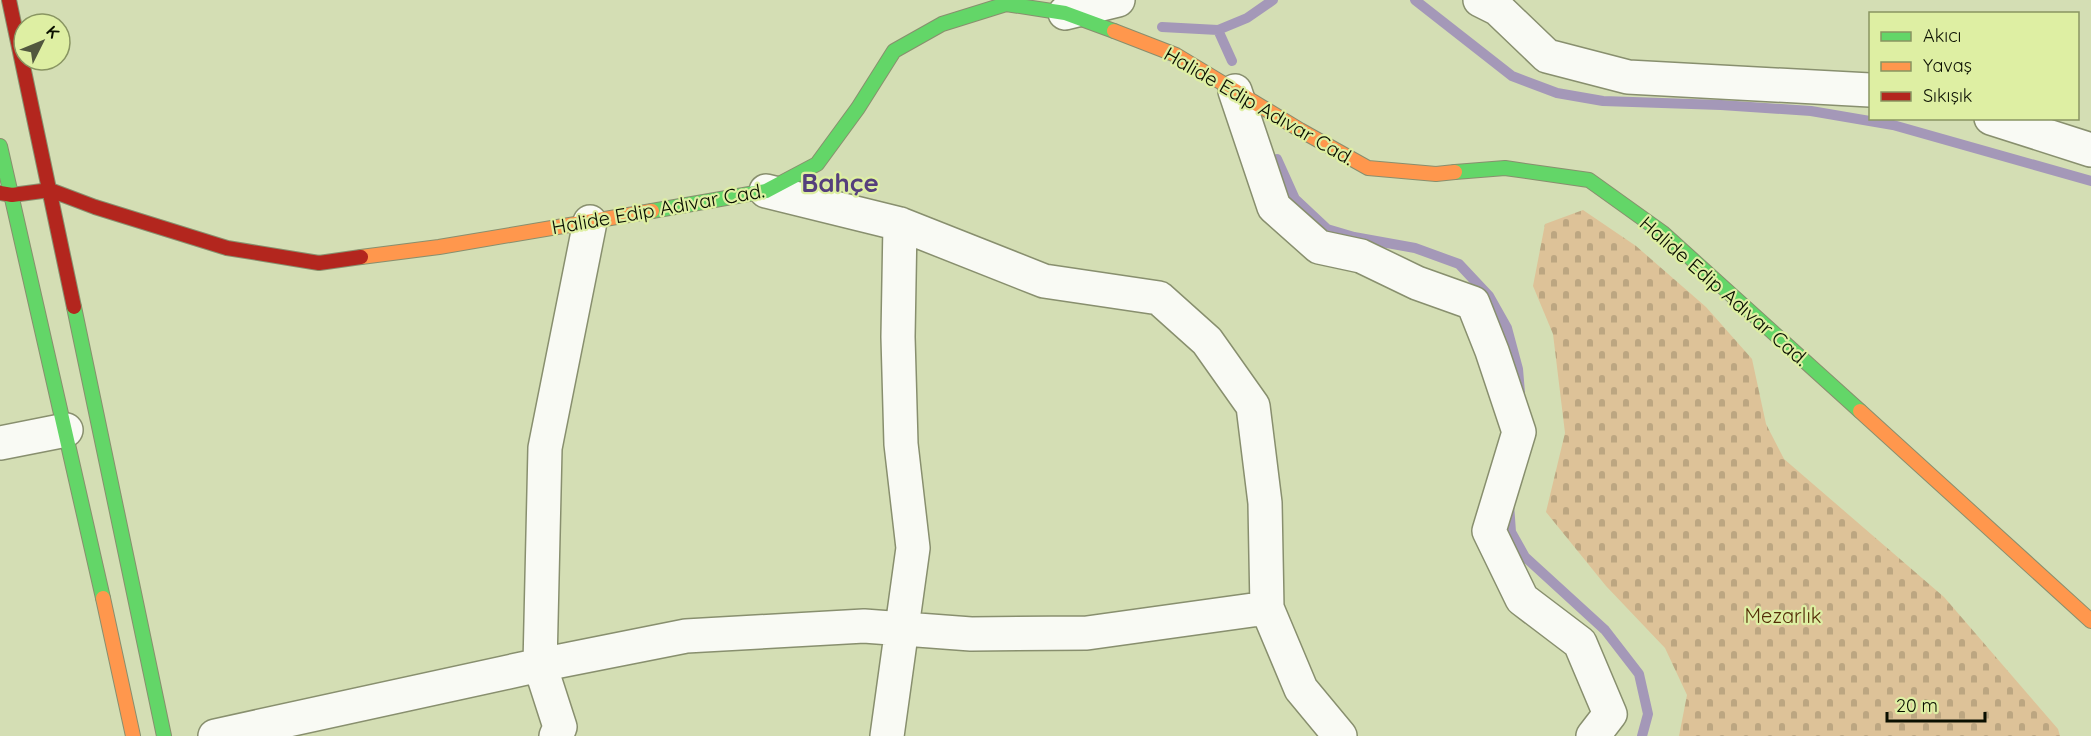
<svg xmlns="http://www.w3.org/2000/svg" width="2091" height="736" font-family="Quicksand,sans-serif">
  <defs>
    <pattern id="cemetery-stones" width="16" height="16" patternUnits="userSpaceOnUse" patternTransform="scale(1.5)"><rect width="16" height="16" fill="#ddc298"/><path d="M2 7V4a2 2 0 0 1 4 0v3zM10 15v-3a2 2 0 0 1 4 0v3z" fill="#bca681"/></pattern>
  </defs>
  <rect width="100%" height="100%" fill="#d4deb4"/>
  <!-- cemetery -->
  <path fill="url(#cemetery-stones)" d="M1583,210L1636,246L1706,307L1752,359L1766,424L1784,459L1944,597L2058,729L2060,736H1679L1687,695L1665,648L1606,586L1546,512L1565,433L1553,334L1533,286L1545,224Z"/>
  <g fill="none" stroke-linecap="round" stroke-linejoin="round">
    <!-- stream -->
    <path stroke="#a498b8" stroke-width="10" d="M1415,0L1512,76L1557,93L1603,101L1721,105L1811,111L1893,125L2091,181
      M1162,27L1218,30L1247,18L1273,0
      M1218,30L1232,61
      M1277,159L1295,199L1327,229L1354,237L1415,248L1459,264L1489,296L1507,328L1518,369L1520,393
      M1509,504L1511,532L1525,557L1605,630L1639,674L1648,714L1642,736"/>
    <!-- street casing -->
    <g stroke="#888f6e" stroke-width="36">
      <path id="street" d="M1480,0L1498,9L1547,56L1628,77L1870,90
        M1065,13L1118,0
        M1235,91L1274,207L1319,247L1361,256L1417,283L1473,303L1492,351L1519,432L1489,531L1522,599L1580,643L1610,714L1593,736
        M1991,118L2091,150
        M766,191L900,224L1044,281L1159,298L1207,341L1253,406L1265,503L1267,608L1301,689L1340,736
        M0,443L66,430
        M215,736L540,665L686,636L864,626L971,634L1087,633L1267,608
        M556,736L560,727L540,665L545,448L590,222
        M887,736L913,548L901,444L898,337L900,224"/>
    </g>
    <!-- fast casing -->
    <g stroke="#888f6e" stroke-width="16">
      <path id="fast" d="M0,146L103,598
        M1455,172L1505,168L1589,180L1663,233L1860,411
        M652,211L766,191L817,164L858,108L894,51L942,24L1006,4L1065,13L1114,31
        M74,307L164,736"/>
    </g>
    <!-- slow casing -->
    <g stroke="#888f6e" stroke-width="16">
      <path id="slow" d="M1114,31L1176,55L1300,130L1368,168L1436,174L1455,172
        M361,257L439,247L652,211
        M1860,411L2091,621
        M103,598L133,736"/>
    </g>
    <!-- jam casing -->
    <g stroke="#888f6e" stroke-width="16">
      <path id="jam" d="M9,0L74,307
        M0,193L12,195L50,190L95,207L227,248L319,263L361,257"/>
    </g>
    <!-- street -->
    <use href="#street" stroke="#f9faf4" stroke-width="33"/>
    <!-- fast -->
    <use href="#fast" stroke="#63d668" stroke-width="14"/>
    <!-- slow -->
    <use href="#slow" stroke="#ff974d" stroke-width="14"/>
    <!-- jam -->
    <use href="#jam" stroke="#b3261e" stroke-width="14"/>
  </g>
  <g text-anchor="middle" stroke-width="4.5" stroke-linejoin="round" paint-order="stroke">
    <!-- street labels -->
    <g font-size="20" fill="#0a0f00" stroke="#deefa3">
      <text transform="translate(1259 106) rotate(30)" y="7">Halide Edip Adıvar Cad.</text>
      <text transform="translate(658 209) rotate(-10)" y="7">Halide Edip Adıvar Cad.</text>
      <text transform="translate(1724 291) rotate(41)" y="7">Halide Edip Adıvar Cad.</text>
    </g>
    <!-- park labels -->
    <g font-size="20" fill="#542d07" stroke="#deefa3">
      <text x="1783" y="623">Mezarlık</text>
    </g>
    <!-- district labels -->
    <g font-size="26" font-weight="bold" fill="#553f7c" stroke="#deefa3">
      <text x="840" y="192">Bahçe</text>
    </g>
  </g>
  <!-- legend -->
  <rect x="1869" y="12" width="210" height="108" fill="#deefa3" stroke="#899562" stroke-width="1.5"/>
  <rect x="1881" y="32" width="30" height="9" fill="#63d668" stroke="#899562" stroke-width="1.5"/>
  <text x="1923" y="42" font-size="18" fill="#0a0f00">Akıcı</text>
  <rect x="1881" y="62" width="30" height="9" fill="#ff974d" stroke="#899562" stroke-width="1.5"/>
  <text x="1923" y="72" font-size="18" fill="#0a0f00">Yavaş</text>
  <rect x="1881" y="92" width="30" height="9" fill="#b3261e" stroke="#899562" stroke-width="1.5"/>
  <text x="1923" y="102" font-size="18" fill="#0a0f00">Sıkışık</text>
  <!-- north arrow -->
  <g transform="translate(42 42) rotate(47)"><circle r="28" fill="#deefa3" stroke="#899562" stroke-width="1.5"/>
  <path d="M0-4.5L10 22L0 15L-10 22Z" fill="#51573f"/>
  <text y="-9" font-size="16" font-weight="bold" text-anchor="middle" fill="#0a0f00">K</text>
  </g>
  <!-- scale -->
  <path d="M1887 712v9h98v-9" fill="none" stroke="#0a0f00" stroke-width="3"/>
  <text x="1896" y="712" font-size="18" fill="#0a0f00" stroke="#deefa3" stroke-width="4.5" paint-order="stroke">20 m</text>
</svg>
